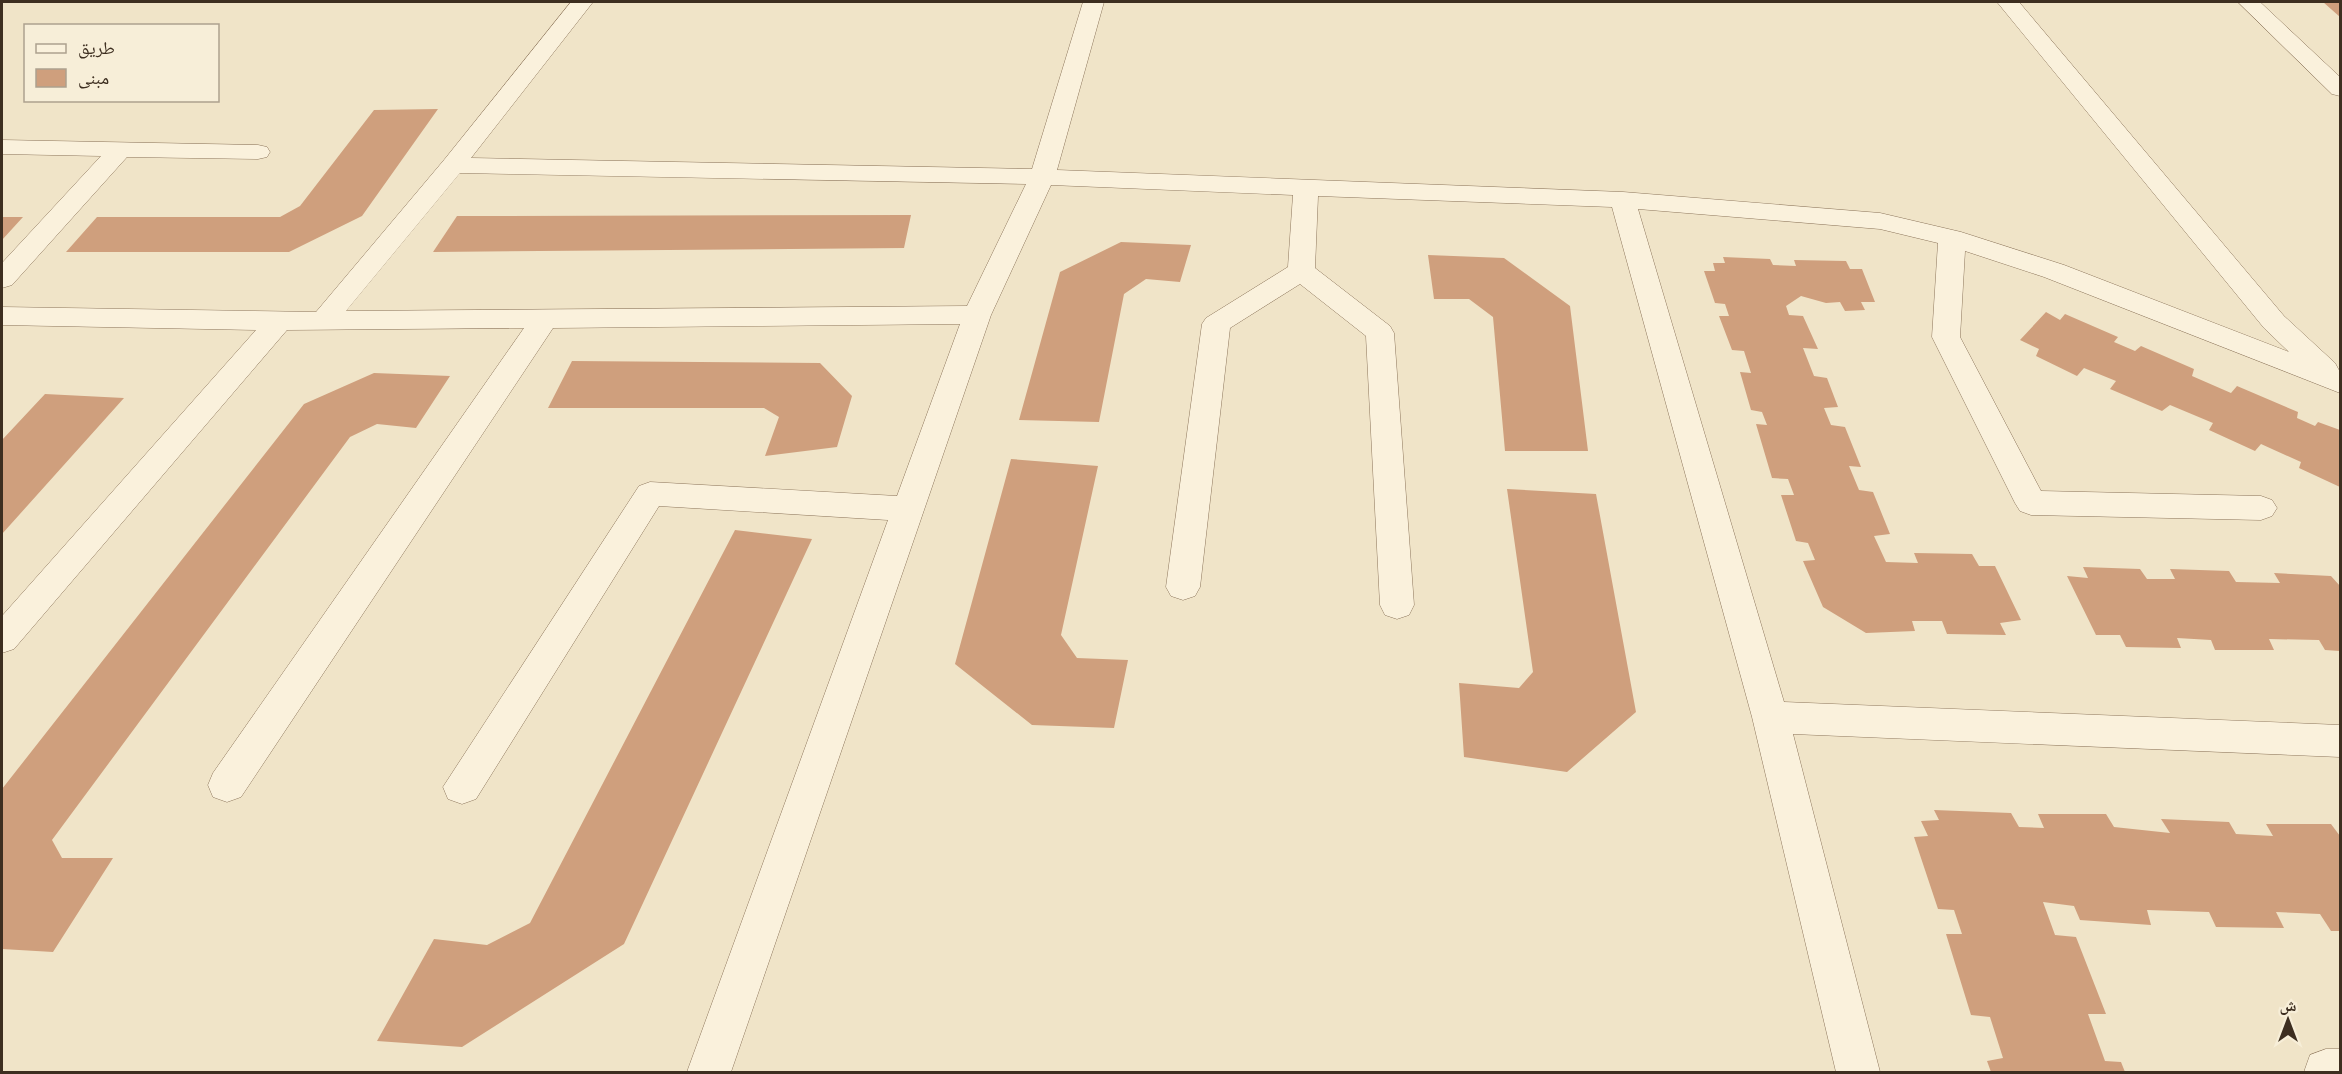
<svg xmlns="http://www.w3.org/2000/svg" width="2342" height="1074" font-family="'IBM Plex Serif','Noto Naskh Arabic',serif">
  <rect width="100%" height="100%" fill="#f0e4c8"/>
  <!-- building -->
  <path fill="#cf9f7d" d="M2323,2H2340V17Z
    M438,109L362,216L289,252H66L97,217H280L300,206L374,110Z
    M911,215L904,248L433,252L457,216Z
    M2,217H23L2,240Z
    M1121,242L1191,245L1180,282L1146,279L1124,294L1099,422L1019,420L1060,272Z
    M1428,255L1504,258L1570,306L1588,451H1505L1493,317L1469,299H1434Z
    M1723,257L1770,259L1773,265L1796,266L1794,260L1846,261L1850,269H1862L1875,302H1861L1865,310L1845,311L1840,302L1826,303L1801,296L1786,306L1789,315L1803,316L1818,349L1803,348L1814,376L1827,378L1838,407L1824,408L1831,425L1845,427L1861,467L1849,466L1859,490L1873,492L1890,534L1874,536L1886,562L1918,563L1914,553L1972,554L1979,566H1995L2021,620L2000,623L2006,635L1947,634L1942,621H1912L1915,631L1866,633L1823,607L1803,561L1815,560L1808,543L1796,541L1781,495H1794L1788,479L1772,478L1756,424L1767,425L1762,412L1751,410L1740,372L1751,373L1744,351L1732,350L1719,316H1729L1725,304L1715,303L1704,271H1715L1713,263H1725Z
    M2046,312L2060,320L2065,314L2118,337L2114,342L2135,351L2141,346L2194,369L2192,376L2231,393L2237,386L2298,412L2297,418L2315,426L2318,422L2340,430V487L2299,468L2301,462L2261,444L2255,451L2209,430L2213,423L2170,405L2162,411L2110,389L2116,381L2084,368L2077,376L2036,356L2039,349L2020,340Z
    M572,361L820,363L852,396L837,447L765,456L779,417L764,408H548Z
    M374,373L450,376L416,428L377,424L350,437L52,840L62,858H113L53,952L2,949V789L304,404Z
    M45,394L124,398L2,534V440Z
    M1011,459L1098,466L1061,635L1077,658L1128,660L1114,728L1032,725L955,664Z
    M1507,489L1596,494L1636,712L1567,772L1464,757L1459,683L1519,688L1533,672Z
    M735,530L812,539L624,944L462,1047L377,1041L434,939L487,945L530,923Z
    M2083,567L2140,569L2147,579H2175L2170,569L2229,571L2236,582L2280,583L2274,573L2331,576L2340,586V651L2325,650L2319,640L2269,639L2274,650H2215L2211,640L2177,638L2181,648L2126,647L2120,635H2096L2067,576L2088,578Z
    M1934,810L2011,813L2019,827L2044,828L2038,814H2106L2114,827L2170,833L2161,819L2229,822L2236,834L2273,836L2266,824H2331L2340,836V931H2331L2320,914L2276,912L2284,928L2216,927L2209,912L2147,910L2151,925L2080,920L2074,906L2043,902L2055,935L2076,937L2106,1014H2088L2105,1061L2121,1062L2125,1072H1991L1987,1061L2003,1058L1990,1017L1971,1015L1946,934H1962L1954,910L1938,909L1914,837L1928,836L1921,821L1939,820Z"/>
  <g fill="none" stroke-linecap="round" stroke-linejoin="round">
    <!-- street casing -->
    <g stroke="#8d765c" stroke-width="1">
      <path id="street" d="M571,2H593L471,158L1032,169L1083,2H1104L1057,170L1623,192L1880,213L1961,232L2064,265L2289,352L2264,328L1997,2H2019L2284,316L2335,363L2340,372V393L2044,277L1965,251L1960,337L2041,491L2261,496L2272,500L2277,508L2272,516L2261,520L2031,515L2020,511L2015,503L1932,337L1938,243L1880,229L1638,209L1784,702L2340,725V757L1793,734L1880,1072H1836L1752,717L1612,207L1318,196L1315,268L1390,326L1394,333L1414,605L1409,615L1397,619L1385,615L1380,605L1366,336L1300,284L1230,328L1200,587L1195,596L1183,600L1171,596L1166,587L1202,324L1206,318L1288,267L1293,195L1051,185L991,315L731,1072H687L888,520L659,506L476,799L462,804L448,799L443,787L639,486L650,482L897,496L960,324L553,328L241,797L227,802L213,797L208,785L213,773L524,328L287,330L14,649L2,653V616L256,330L2,325V307L316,312L444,160ZM460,173L1026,184L967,306L346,311Z
        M2238,2H2260L2340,77V96L2332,94Z
        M2,140L258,145L267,147L270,152L267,157L258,159L127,157L12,285L2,288V263L101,156L2,154Z
        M2326,1049H2340V1072H2304L2310,1055Z"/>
    </g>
    <!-- street -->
    <use href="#street" fill="#faf1dc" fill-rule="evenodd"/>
  </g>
  <!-- border -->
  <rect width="2342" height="1074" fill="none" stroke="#3d2e20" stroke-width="6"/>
  <!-- legend -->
  <rect x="24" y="24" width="195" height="78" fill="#f7eed8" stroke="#ada18e" stroke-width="1.5"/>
  <rect x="36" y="44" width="30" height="9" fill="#faf1dc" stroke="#ada18e" stroke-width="1.5"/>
  <text x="78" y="54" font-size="18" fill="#3d2e20">طريق</text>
  <rect x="36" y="69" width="30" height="18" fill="#cf9f7d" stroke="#ada18e" stroke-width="1.5"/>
  <text x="78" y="84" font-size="18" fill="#3d2e20">مبنى</text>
  <!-- north arrow -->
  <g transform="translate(2288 1020)" stroke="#f7eed8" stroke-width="4.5" paint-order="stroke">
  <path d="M0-4.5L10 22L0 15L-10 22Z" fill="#3d2e20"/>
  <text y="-9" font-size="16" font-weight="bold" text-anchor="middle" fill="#3d2e20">ش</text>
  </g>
</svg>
